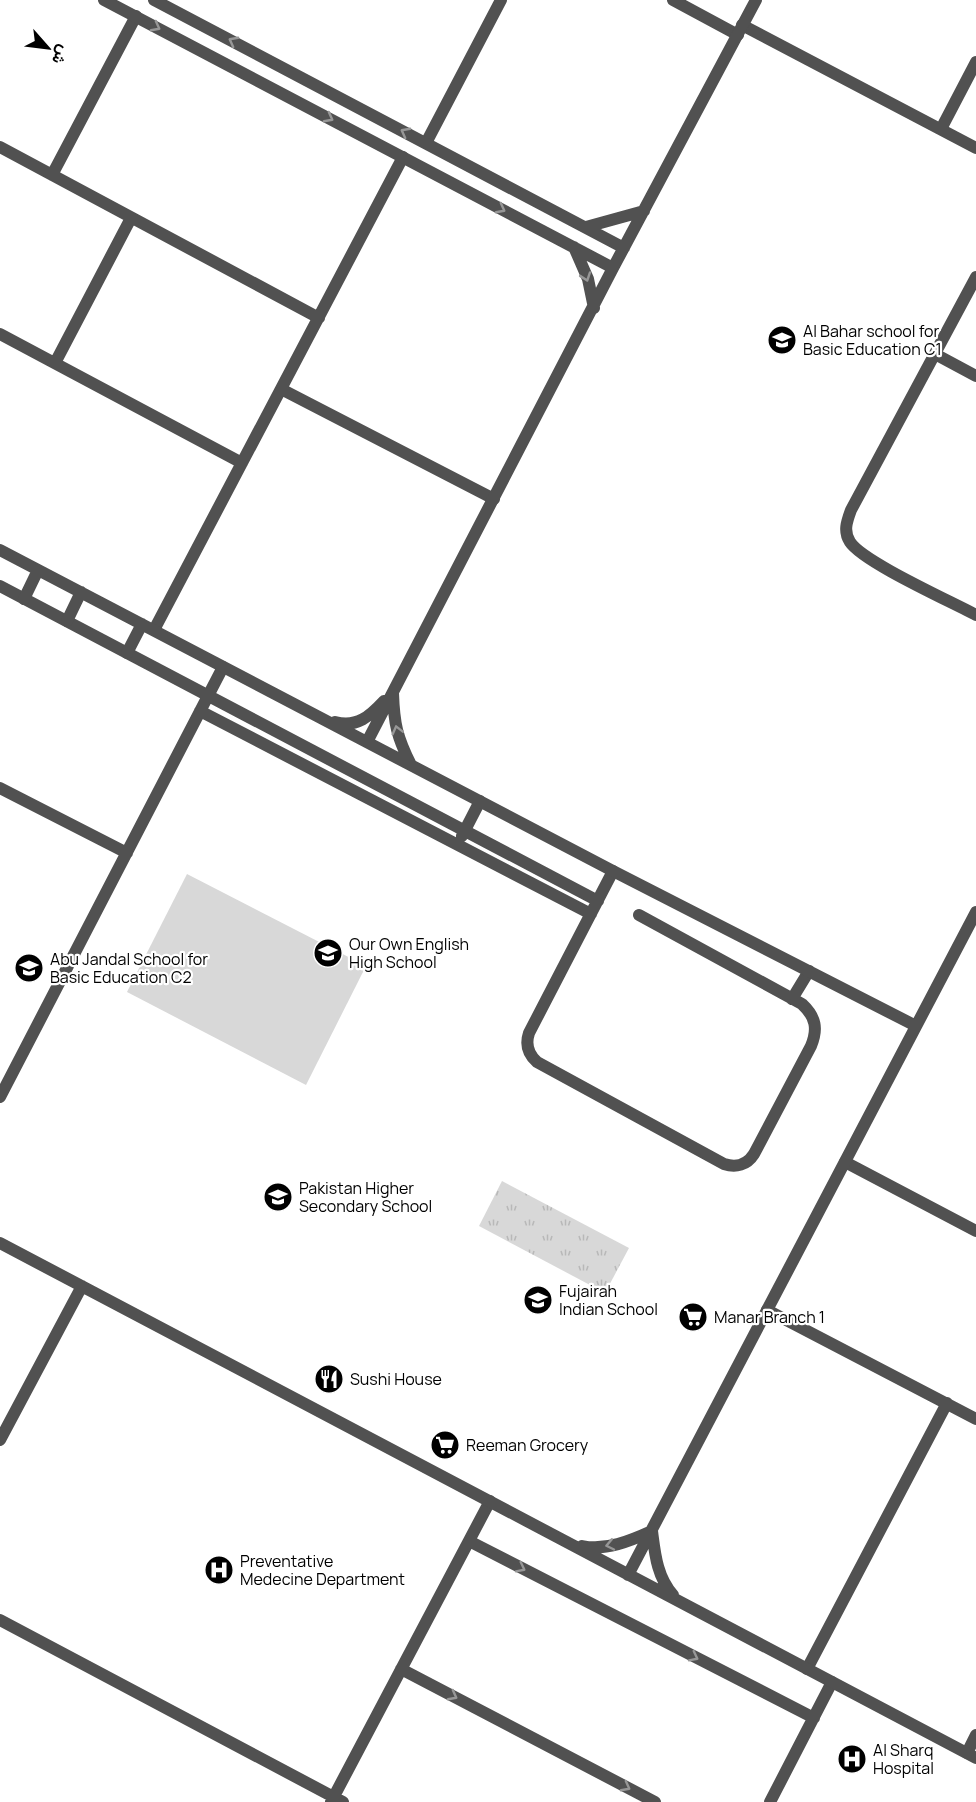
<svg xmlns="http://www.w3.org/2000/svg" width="976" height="1802" font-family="Manrope,Vazirmatn,sans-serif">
  <defs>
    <pattern id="grass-tufts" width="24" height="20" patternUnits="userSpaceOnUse" patternTransform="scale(1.5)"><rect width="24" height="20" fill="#d8d8d8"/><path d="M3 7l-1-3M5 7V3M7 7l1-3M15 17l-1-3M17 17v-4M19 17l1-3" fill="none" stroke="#b8b8b8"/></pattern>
  </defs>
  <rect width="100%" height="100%" fill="#fff"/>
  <!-- grass -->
  <path fill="url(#grass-tufts)" d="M502,1181L629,1248L605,1293L479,1226Z"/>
  <!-- pitch -->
  <path fill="#d8d8d8" d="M187,874L366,966L306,1085L127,992Z"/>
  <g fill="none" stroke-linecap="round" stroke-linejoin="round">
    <!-- minor -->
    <path stroke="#515151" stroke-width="12" d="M673,0L738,35
      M742,25L976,148
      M941,129L976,62
      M426,143L501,0
      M0,147L319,318
      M52,175L136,16
      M976,277L851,510C847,521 843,531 850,542C863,562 950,601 976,615
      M0,334L242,463
      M935,354L976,376
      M55,363L131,218
      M281,389L494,499
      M0,586L598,901
      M154,630L403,157
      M200,711L591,914
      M0,788L127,853
      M462,836L480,801
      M613,871L529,1033C525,1045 528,1054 537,1062L724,1164C736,1168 747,1165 754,1154L811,1046C818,1029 816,1017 802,1004L639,915
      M792,999L809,971
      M0,1097L223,667
      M845,1162L976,1231
      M767,1310L976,1419
      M469,1541L814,1718
      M0,1620L343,1802
      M401,1669L655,1802
      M807,1669L947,1403
      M967,1753L976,1735
      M331,1802L490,1501
      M770,1802L832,1682"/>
    <!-- tertiary -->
    <path stroke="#515151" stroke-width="12" d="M104,0L613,268
      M154,0L624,248
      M586,227L644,211
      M574,247L588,279L594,308
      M0,550L613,871L916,1026
      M24,599L38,570
      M67,621L81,592
      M127,653L142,624
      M393,693C394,724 397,737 411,765
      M335,722C357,728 370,716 384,701
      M367,742L613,268L756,0
      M0,1243L976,1758
      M0,1440L82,1286
      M582,1546C606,1551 630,1541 652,1531C655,1554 657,1577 673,1595
      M628,1575L976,912"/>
  </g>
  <!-- one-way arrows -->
  <defs><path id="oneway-chevron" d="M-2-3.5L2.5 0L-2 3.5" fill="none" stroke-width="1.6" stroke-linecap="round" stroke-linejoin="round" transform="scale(1.5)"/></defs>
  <g stroke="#979797">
    <use href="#oneway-chevron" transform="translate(156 27) rotate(28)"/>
    <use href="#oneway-chevron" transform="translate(233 41) rotate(-152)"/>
    <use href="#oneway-chevron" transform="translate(329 118) rotate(28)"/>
    <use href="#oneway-chevron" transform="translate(405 132) rotate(-152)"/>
    <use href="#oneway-chevron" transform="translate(501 209) rotate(28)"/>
    <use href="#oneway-chevron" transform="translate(586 277) rotate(71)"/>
    <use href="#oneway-chevron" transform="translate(397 730) rotate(-104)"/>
    <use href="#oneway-chevron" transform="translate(610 1545) rotate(168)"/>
    <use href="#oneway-chevron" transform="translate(521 1568) rotate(27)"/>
    <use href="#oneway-chevron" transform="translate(694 1657) rotate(27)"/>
    <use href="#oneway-chevron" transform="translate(453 1696) rotate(28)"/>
    <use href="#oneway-chevron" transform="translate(626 1787) rotate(28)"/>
  </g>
  <!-- icons -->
  <defs>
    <g id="school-disc" transform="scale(1.5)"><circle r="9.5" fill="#000" stroke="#fff"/><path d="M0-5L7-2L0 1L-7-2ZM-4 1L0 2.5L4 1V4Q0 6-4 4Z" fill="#fff"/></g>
    <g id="supermarket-disc" transform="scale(1.5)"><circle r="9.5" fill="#000" stroke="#fff"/><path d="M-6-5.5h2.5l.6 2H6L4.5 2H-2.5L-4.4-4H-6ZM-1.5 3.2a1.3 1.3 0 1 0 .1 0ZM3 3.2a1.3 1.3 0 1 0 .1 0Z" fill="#fff"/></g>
    <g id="restaurant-disc" transform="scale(1.5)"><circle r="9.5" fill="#000" stroke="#fff"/><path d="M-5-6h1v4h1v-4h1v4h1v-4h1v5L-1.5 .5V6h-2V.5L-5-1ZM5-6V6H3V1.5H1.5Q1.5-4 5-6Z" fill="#fff"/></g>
    <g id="hospital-disc" transform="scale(1.5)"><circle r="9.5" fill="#000" stroke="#fff"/><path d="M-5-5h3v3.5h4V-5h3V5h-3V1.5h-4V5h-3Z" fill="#fff"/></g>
  </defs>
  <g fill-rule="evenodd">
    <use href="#school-disc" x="782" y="340"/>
    <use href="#school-disc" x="328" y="953"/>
    <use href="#school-disc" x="29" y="968"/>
    <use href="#school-disc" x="278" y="1197"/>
    <use href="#school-disc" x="538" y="1300"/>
    <use href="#supermarket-disc" x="693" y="1317"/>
    <use href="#restaurant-disc" x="329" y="1379"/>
    <use href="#supermarket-disc" x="445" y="1445"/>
    <use href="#hospital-disc" x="219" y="1570"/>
    <use href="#hospital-disc" x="852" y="1759"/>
  </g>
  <g text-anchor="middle" stroke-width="4.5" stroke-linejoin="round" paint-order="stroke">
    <!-- poi labels -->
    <g font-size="16" fill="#000" stroke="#fff" text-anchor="start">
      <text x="803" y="337">Al Bahar school for<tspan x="803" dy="18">Basic Education C1</tspan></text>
      <text x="349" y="950">Our Own English<tspan x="349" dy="18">High School</tspan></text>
      <text x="50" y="965">Abu Jandal School for<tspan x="50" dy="18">Basic Education C2</tspan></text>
      <text x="299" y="1194">Pakistan Higher<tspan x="299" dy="18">Secondary School</tspan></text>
      <text x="559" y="1297">Fujairah<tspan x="559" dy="18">Indian School</tspan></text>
      <text x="714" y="1323">Manar Branch 1</text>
      <text x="350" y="1385">Sushi House</text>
      <text x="466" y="1451">Reeman Grocery</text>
      <text x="240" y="1567">Preventative<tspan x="240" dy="18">Medecine Department</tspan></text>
      <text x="873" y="1756">Al Sharq<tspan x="873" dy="18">Hospital</tspan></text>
    </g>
  </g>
  <!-- north arrow -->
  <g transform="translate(48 48) rotate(118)" stroke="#ffffff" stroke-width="4.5" paint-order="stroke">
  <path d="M0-4.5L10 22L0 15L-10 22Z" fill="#000000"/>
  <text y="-9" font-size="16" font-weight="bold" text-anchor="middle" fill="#000000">ش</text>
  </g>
</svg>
